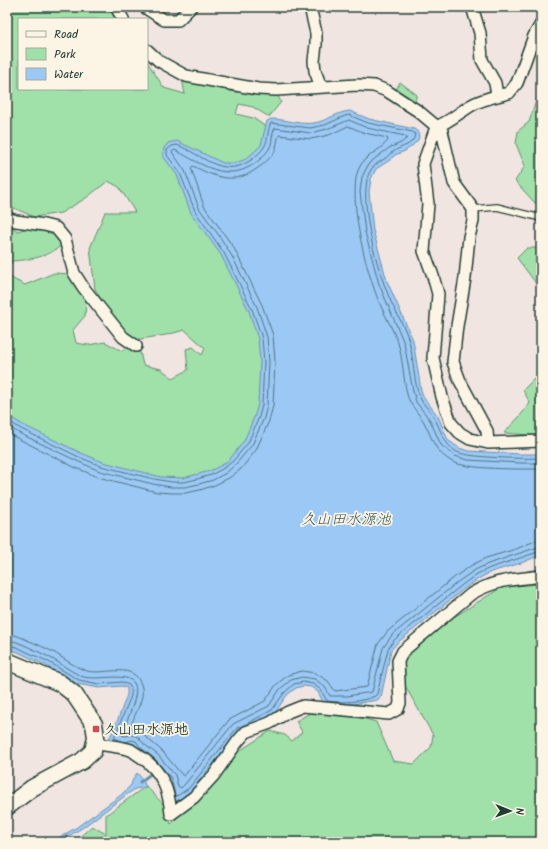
<svg xmlns="http://www.w3.org/2000/svg" width="548" height="849" font-family="Kalam,'Klee One',sans-serif">
  <rect width="100%" height="100%" fill="#f1e5e1"/>
  <filter id="ink" filterUnits="userSpaceOnUse"><feTurbulence type="fractalNoise" baseFrequency=".025" numOctaves="2"/><feDisplacementMap in="SourceGraphic" scale="8" xChannelSelector="R" yChannelSelector="G"/><feConvolveMatrix kernelMatrix="1 2 1 2 8 2 1 2 1" color-interpolation-filters="sRGB"/></filter>
  <g filter="url(#ink)">
    <!-- green -->
    <path fill="#a0e0a9" stroke="#608e6e" d="M12,7H109L115,19H19V89H147V59L148,63L164,88L185,94L182,79L233,91L277,94L281,102L269,117L253,107L239,104L236,114L253,118L266,127L272,123L220,230L272,366L256,424L232,473L148,486L7,424V274L13,279L25,285L54,273L72,274L86,302L85,316L73,330L76,343L88,345L105,342L122,351L128,347L140,352L143,365L161,369L173,378L188,370L186,349L193,347L202,355L205,348L185,330L166,335L134,340L109,313L95,289L90,248L105,212H135L119,187L108,181L86,198L61,213L34,217L14,208H7V30L10,25Z
      M400,82L417,95L413,106L395,92Z
      M541,94V205L535,203L515,181L525,166L516,144L518,131L529,122L538,95Z
      M43,223L60,233L62,245C48,257 30,260 12,261L7,271V225L18,231Z
      M527,248H541V287L538,286L517,258Z
      M541,372V436L504,433L520,416L530,403L523,390Z
      M540,584L541,842H74L92,826L106,834V815L146,786L164,805L171,824L213,782L238,752L270,731L285,735L292,741L302,732L296,721L310,713L358,717L376,722L393,761L414,764L431,747L433,735L405,686L400,662L454,617L502,587Z"/>
    <!-- water -->
    <path fill="#9bc8f5" stroke="#6990a8" d="M350,111L369,119L414,129L418,132L419,136L418,140L412,146L405,151L395,155L390,160L376,169L371,179L369,192L373,230L387,281L413,340L421,390L424,398L438,416L448,440L459,448L469,451L520,454H541V555L521,563L491,572L480,578L465,588L397,643L391,650L381,697L377,700L348,705L324,704L318,692L311,687L303,686L296,688L287,695L274,714L260,721L239,731L191,791L175,803L134,745L108,741L115,727L127,695V688L122,686L99,688L77,684L45,665L18,652L7,649V415L23,425L81,453L103,462L161,477L183,478L210,471L222,465L230,459L244,441L255,415L258,404L260,362L258,339L249,311L221,255L191,213L177,175L163,156L164,148L168,143L177,141L223,163H236L246,159L255,151L261,145L267,121L271,119C285,119 300,125 314,123C327,121 337,112 350,111Z
      M137,773L143,780L146,787L135,789L129,793L82,828L59,842H52L77,827L121,795L131,785L133,779Z"/>
    <g fill="none" stroke-linecap="round" stroke-linejoin="round">
      <!-- shore -->
      <path stroke="#517581" stroke-width="1" d="M7,420L21,429L79,457L101,466L154,479L172,482H184L197,479L211,475L224,468L233,461L248,443L259,417L262,405L264,362L262,338L252,309L224,253L195,211L180,173L167,155V150L172,146L177,145C202,154 223,180 251,160C256,156 261,152 264,147C269,140 267,130 271,123L310,128L325,125L345,116L349,115L368,123L413,132L415,134C414,146 400,146 393,152C390,153 388,156 386,158C377,163 369,168 367,180C361,211 377,268 389,297C395,312 405,326 409,341C414,360 413,380 420,398C423,405 430,410 434,417C441,430 443,444 457,452C469,458 525,459 541,458
        M7,426L19,433L77,461L100,471L153,484L171,487H185L199,484L213,480L226,473L236,464L252,445L264,418L267,405L269,362L267,337L257,307L233,258L220,237L199,208L185,171L172,152L174,150L177,151C201,164 227,183 254,164C260,160 265,155 269,149C273,143 271,135 275,128L311,133L327,129L349,120L367,128L405,136L407,138L401,143L389,148L369,163L362,177L360,192L365,232L379,284L404,343L413,391L416,402L430,420L441,445L455,456L468,460L520,463H541
        M7,433L74,467L98,477L157,492L172,493H186L200,490L215,485L229,478L241,469L256,450L269,421L273,406L275,362L273,335L262,305L234,248L204,206L191,168L193,166C217,178 235,185 258,168C264,164 269,159 274,153C277,147 277,140 279,135L311,139L329,135L348,126L365,133L387,138L388,140C379,154 360,154 356,178C351,212 366,269 379,302C385,316 393,329 398,343C403,359 403,377 407,394C410,406 418,412 424,422C433,439 433,450 451,461C465,470 523,469 541,469
        M7,634C14,634 21,637 27,640C37,644 46,648 55,653C64,659 74,666 84,670C100,677 131,661 140,682C148,698 133,713 131,728L142,733L148,739L162,751L182,775L184,776L229,720L265,701L276,685L288,675L302,671L315,673L328,681L335,691L367,687L378,644L388,631L456,576L472,565L486,558L516,549L535,541L541,540
        M7,640C13,640 19,643 24,645C33,649 41,653 49,657C60,663 70,671 81,676C95,682 126,671 134,683C141,693 125,723 122,735L125,736L132,735L138,737L144,744L158,755L175,775L178,786L181,788L185,784L233,724L269,706L280,689L291,680L302,677L315,679L325,687L330,696H347L372,692L383,648L392,635L459,581L475,570L488,564L541,546
        M7,645L17,647L27,652L47,661L79,680L99,684L122,682L129,685L131,689V696L114,738L125,742L132,740L136,741L140,747L155,759L171,778L175,795L177,796L189,788L237,728L250,722L272,710L284,693L294,684L303,682L313,684L321,690L327,701C341,703 362,702 375,696L377,694L388,649L394,640L462,585L477,574L490,568L541,551"/>
      <!-- stream -->
      <path stroke="#6990a8" stroke-width="3" d="M140,782L153,772"/>
      <!-- lane casing -->
      <g stroke="#1f3d34" stroke-width="8">
        <path id="lane" d="M473,209L497,207L541,218"/>
      </g>
      <!-- street casing -->
      <g stroke="#1f3d34" stroke-width="14">
        <path id="street" d="M116,7L123,19
          M144,7L164,20H178L191,7
          M310,7L316,33V44L314,61L315,71L320,84L326,87
          M472,7L480,33L482,60L495,83L497,96
          M541,24L534,36L517,83L509,93C497,96 481,99 470,106C459,113 449,122 436,127L423,164L428,204L424,251L433,276L438,294L433,358L442,397L451,423L460,433L470,439L488,443L541,441
          M147,50L159,61L186,76L258,89L276,90L357,85L374,86L387,91L418,111L442,131L454,183L473,209V221L469,237L465,278L457,326L453,362L460,381L487,431L488,443
          M7,218L16,221L44,225L56,228L65,239L74,273L83,287L123,337L136,346
          M94,743C106,746 119,746 131,750C134,752 138,755 141,757C162,771 169,790 171,814
          M171,814L194,797L214,775L238,741L246,732L270,723L288,712L303,706L389,714L398,709L400,703L398,661L403,651L471,594C496,579 513,580 541,576"/>
      </g>
      <!-- secondary casing -->
      <g stroke="#1f3d34" stroke-width="19">
        <path id="secondary" d="M7,661L60,683L74,694L94,724L96,737L93,751L82,761L32,788L7,807"/>
      </g>
      <!-- lane -->
      <use href="#lane" stroke="#fcf5e5" stroke-width="5.5"/>
      <!-- street -->
      <use href="#street" stroke="#fcf5e5" stroke-width="11"/>
      <!-- secondary -->
      <use href="#secondary" stroke="#fcf5e5" stroke-width="16"/>
    </g>
  </g>
  <!-- markers -->
  <rect fill="#d1495b" stroke="#fcf5e5" stroke-width="1.5" x="92" y="725" width="8" height="8" rx="2"/>
  <g text-anchor="middle" stroke-width="3.5" stroke-linejoin="round" paint-order="stroke">
    <!-- poi labels -->
    <g font-size="14" font-weight="bold" fill="#1f3d34" stroke="#fcf5e5" text-anchor="start">
      <text x="104" y="734">久山田水源地</text>
    </g>
    <!-- water labels -->
    <g font-size="15" font-style="italic" fill="#38595b" stroke="#fcf5e5">
      <text x="346" y="524">久山田水源池</text>
    </g>
  </g>
  <!-- margin -->
  <rect width="548" height="849" fill="none" stroke="#fcf5e5" stroke-width="24"/>
  <rect x="12" y="12" width="524" height="825" fill="none" stroke="#1f3d34" stroke-width="1.5" filter="url(#ink)"/>
  <!-- legend -->
  <rect x="18" y="18" width="130" height="72" fill="#fcf5e5" stroke="#a4ab9e"/>
  <rect x="26" y="31" width="20" height="6" fill="#fcf5e5" stroke="#a4ab9e"/>
  <text x="54" y="38" font-size="12" fill="#1f3d34">Road</text>
  <rect x="26" y="48" width="20" height="12" fill="#a0e0a9" stroke="#a4ab9e"/>
  <text x="54" y="58" font-size="12" fill="#1f3d34">Park</text>
  <rect x="26" y="68" width="20" height="12" fill="#9bc8f5" stroke="#a4ab9e"/>
  <text x="54" y="78" font-size="12" fill="#1f3d34">Water</text>
  <!-- north arrow -->
  <g transform="translate(510 811) rotate(91)" stroke="#fcf5e5" stroke-width="3" paint-order="stroke">
  <path d="M0-3L7 15L0 10L-7 15Z" fill="#1f3d34"/>
  <text y="-6" font-size="11" font-weight="bold" text-anchor="middle" fill="#1f3d34">N</text>
  </g>
</svg>
